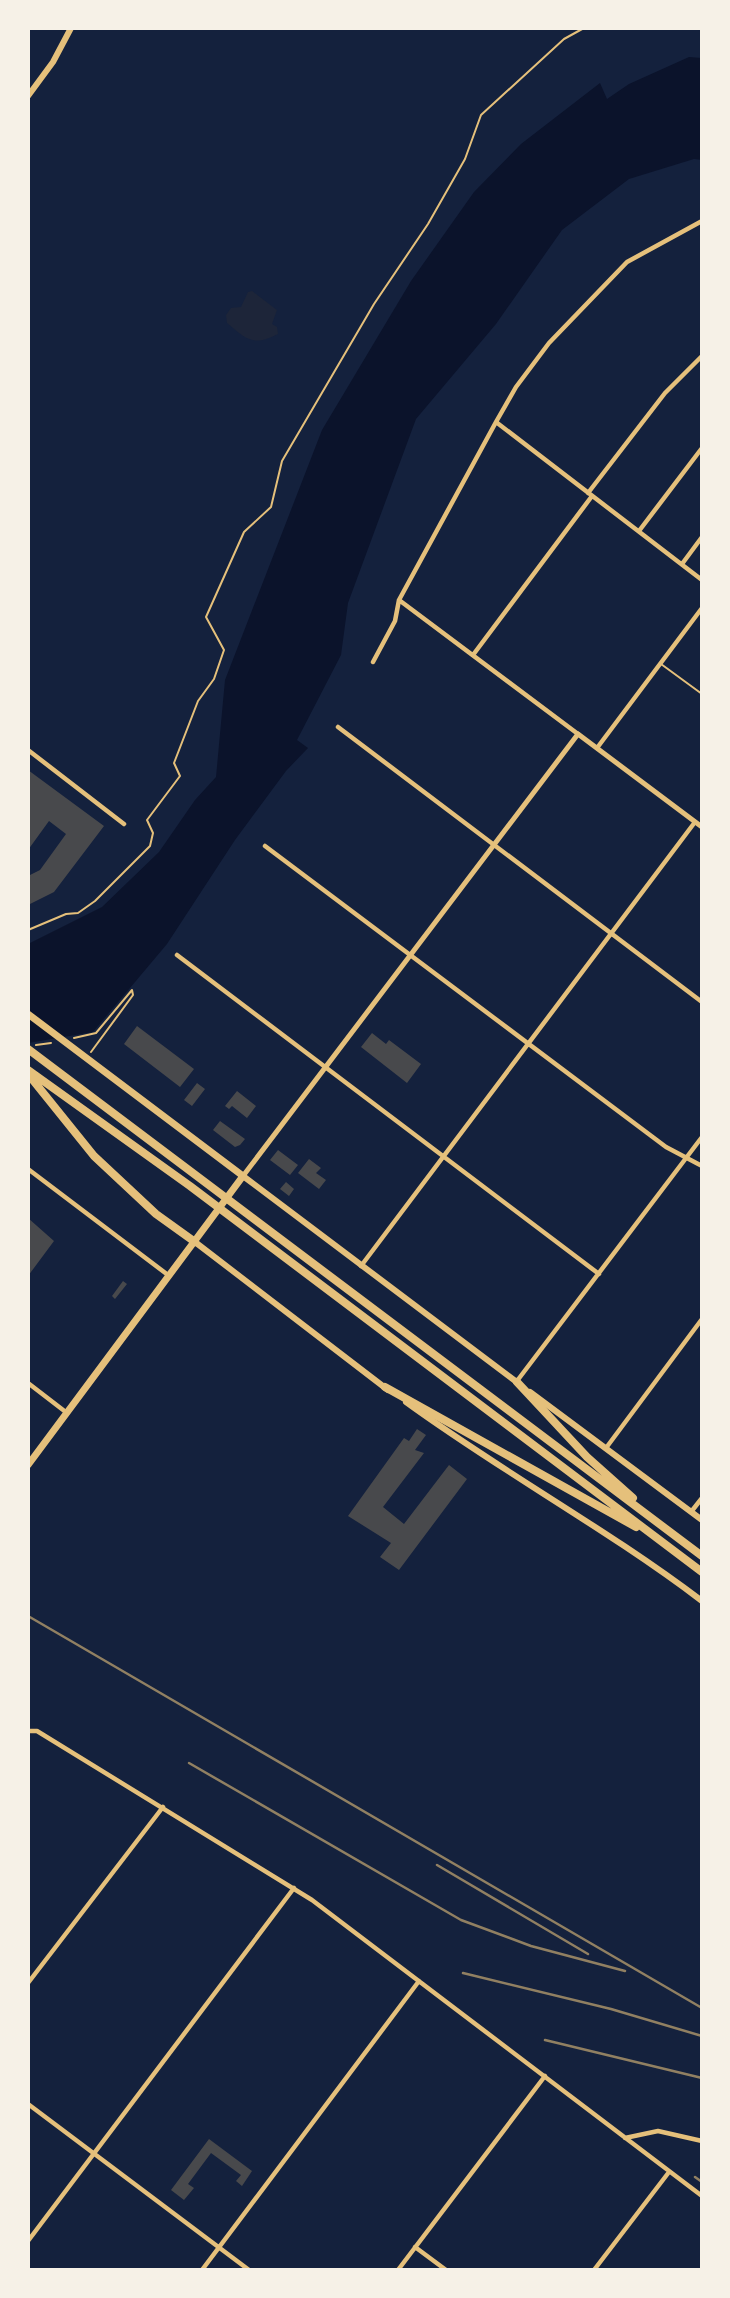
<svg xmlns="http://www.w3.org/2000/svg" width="730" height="2298" font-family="Karla,sans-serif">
  <rect width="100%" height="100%" fill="#14213d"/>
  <!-- green -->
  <path fill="#1d2539" d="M252,291L277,310L272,324L277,327L278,334C254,346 248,341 227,323L226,315L231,308L241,307L248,292Z"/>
  <!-- water -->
  <path fill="#0b132b" d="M689,57L702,58V160L694,159L629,179L562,230L496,324L416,419L348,603L341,655L297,740L308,748L286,771L235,840L167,944L93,1032L28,1043V944L102,907L159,852L195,800L216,777L225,680L322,430L411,281L474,192L521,144L600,83L607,99L629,84Z"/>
  <!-- building -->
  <path fill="#48494c" d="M28,770L104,826L54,892L28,905V876L40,870L66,834L49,821L28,850Z
    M137,1026L194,1069L180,1087L124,1044Z
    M372,1033L386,1044L389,1040L421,1064L407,1083L361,1047Z
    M197,1083L205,1089L192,1106L184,1100Z
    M237,1091L256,1106L247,1118L232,1106L229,1109L225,1106Z
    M220,1121L245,1139L240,1145L235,1147L213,1130Z
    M278,1150L298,1165L290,1175L270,1160Z
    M309,1159L321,1168L316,1173L326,1180L319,1189L298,1173Z
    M286,1182L294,1189L289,1196L280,1189Z
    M28,1218L54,1241L28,1276Z
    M123,1281L127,1284L115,1299L112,1296Z
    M417,1429L426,1435L415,1450L424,1453L383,1507L404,1524L449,1465L467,1479L399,1570L380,1557L391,1543L348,1516L404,1438L409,1441Z
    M209,2139L252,2171L242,2186L236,2181L241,2175L211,2153L188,2184L194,2188L184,2200L171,2190Z"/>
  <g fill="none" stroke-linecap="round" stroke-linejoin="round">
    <!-- path -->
    <path stroke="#e5c07b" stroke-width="2" d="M28,930L66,914L78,913L95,901L150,846L153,833L147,820L180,776L174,763L198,701L214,679L224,650L206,617L244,532L271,507L282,461L374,304L428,224L465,159L481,115L564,39L584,28
      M74,1038L96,1033L132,990L133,995L91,1052
      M36,1045L51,1043"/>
    <!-- service -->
    <path stroke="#e5c07b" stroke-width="2" d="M661,664L702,694"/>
    <!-- minor -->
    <path stroke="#e5c07b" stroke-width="4.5" d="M496,422L702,580
      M588,493L665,393L702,356
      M639,531L702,448
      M682,564L702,537
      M399,600L578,734
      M473,655L592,496
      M373,662L395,621L399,600L496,422L516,387L549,343L627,262L702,221
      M338,727L702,1002
      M597,748L702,608
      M28,750L124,824
      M265,846L666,1147L702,1166
      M177,955L599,1274
      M28,1169L168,1275
      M361,1266L695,822
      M517,1381L702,1137
      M28,1383L67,1413
      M606,1448L702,1319
      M691,1512L702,1498
      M28,1731H37L312,1900L702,2196
      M28,1983L163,1807
      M28,2104L249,2270
      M625,2138L658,2131L702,2141
      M28,2241L294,1888
      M415,2247L446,2270
      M202,2270L419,1981
      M398,2270L545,2076
      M594,2270L669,2172"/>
    <!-- tertiary -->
    <path stroke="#e5c07b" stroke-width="5" d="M243,1176L578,734L702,827"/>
    <!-- secondary -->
    <path stroke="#e5c07b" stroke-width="6" d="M28,96L53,62L71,28
      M243,1176L518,1383
      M195,1242L388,1390
      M530,1392L702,1520
      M406,1402C502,1472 607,1529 702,1601"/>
    <!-- primary -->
    <path stroke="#e5c07b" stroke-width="7" d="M28,1014L243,1176L28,1465"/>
    <!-- motorway -->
    <path stroke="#e5c07b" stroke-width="8" d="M28,1049L702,1556
      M28,1070L190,1186L702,1572
      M28,1074L94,1156L156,1214L195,1242
      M517,1382L587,1457L633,1498
      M385,1387L636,1527"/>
    <!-- rail -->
    <path stroke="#918062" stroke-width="2.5" d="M28,1616L702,2008
      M189,1763L461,1920L531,1946L625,1971
      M437,1865L588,1954
      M463,1973L611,2009L702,2036
      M545,2040L702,2078
      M695,2177L702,2182"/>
  </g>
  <!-- border -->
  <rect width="730" height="2298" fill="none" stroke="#f6f1e7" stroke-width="60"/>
</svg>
